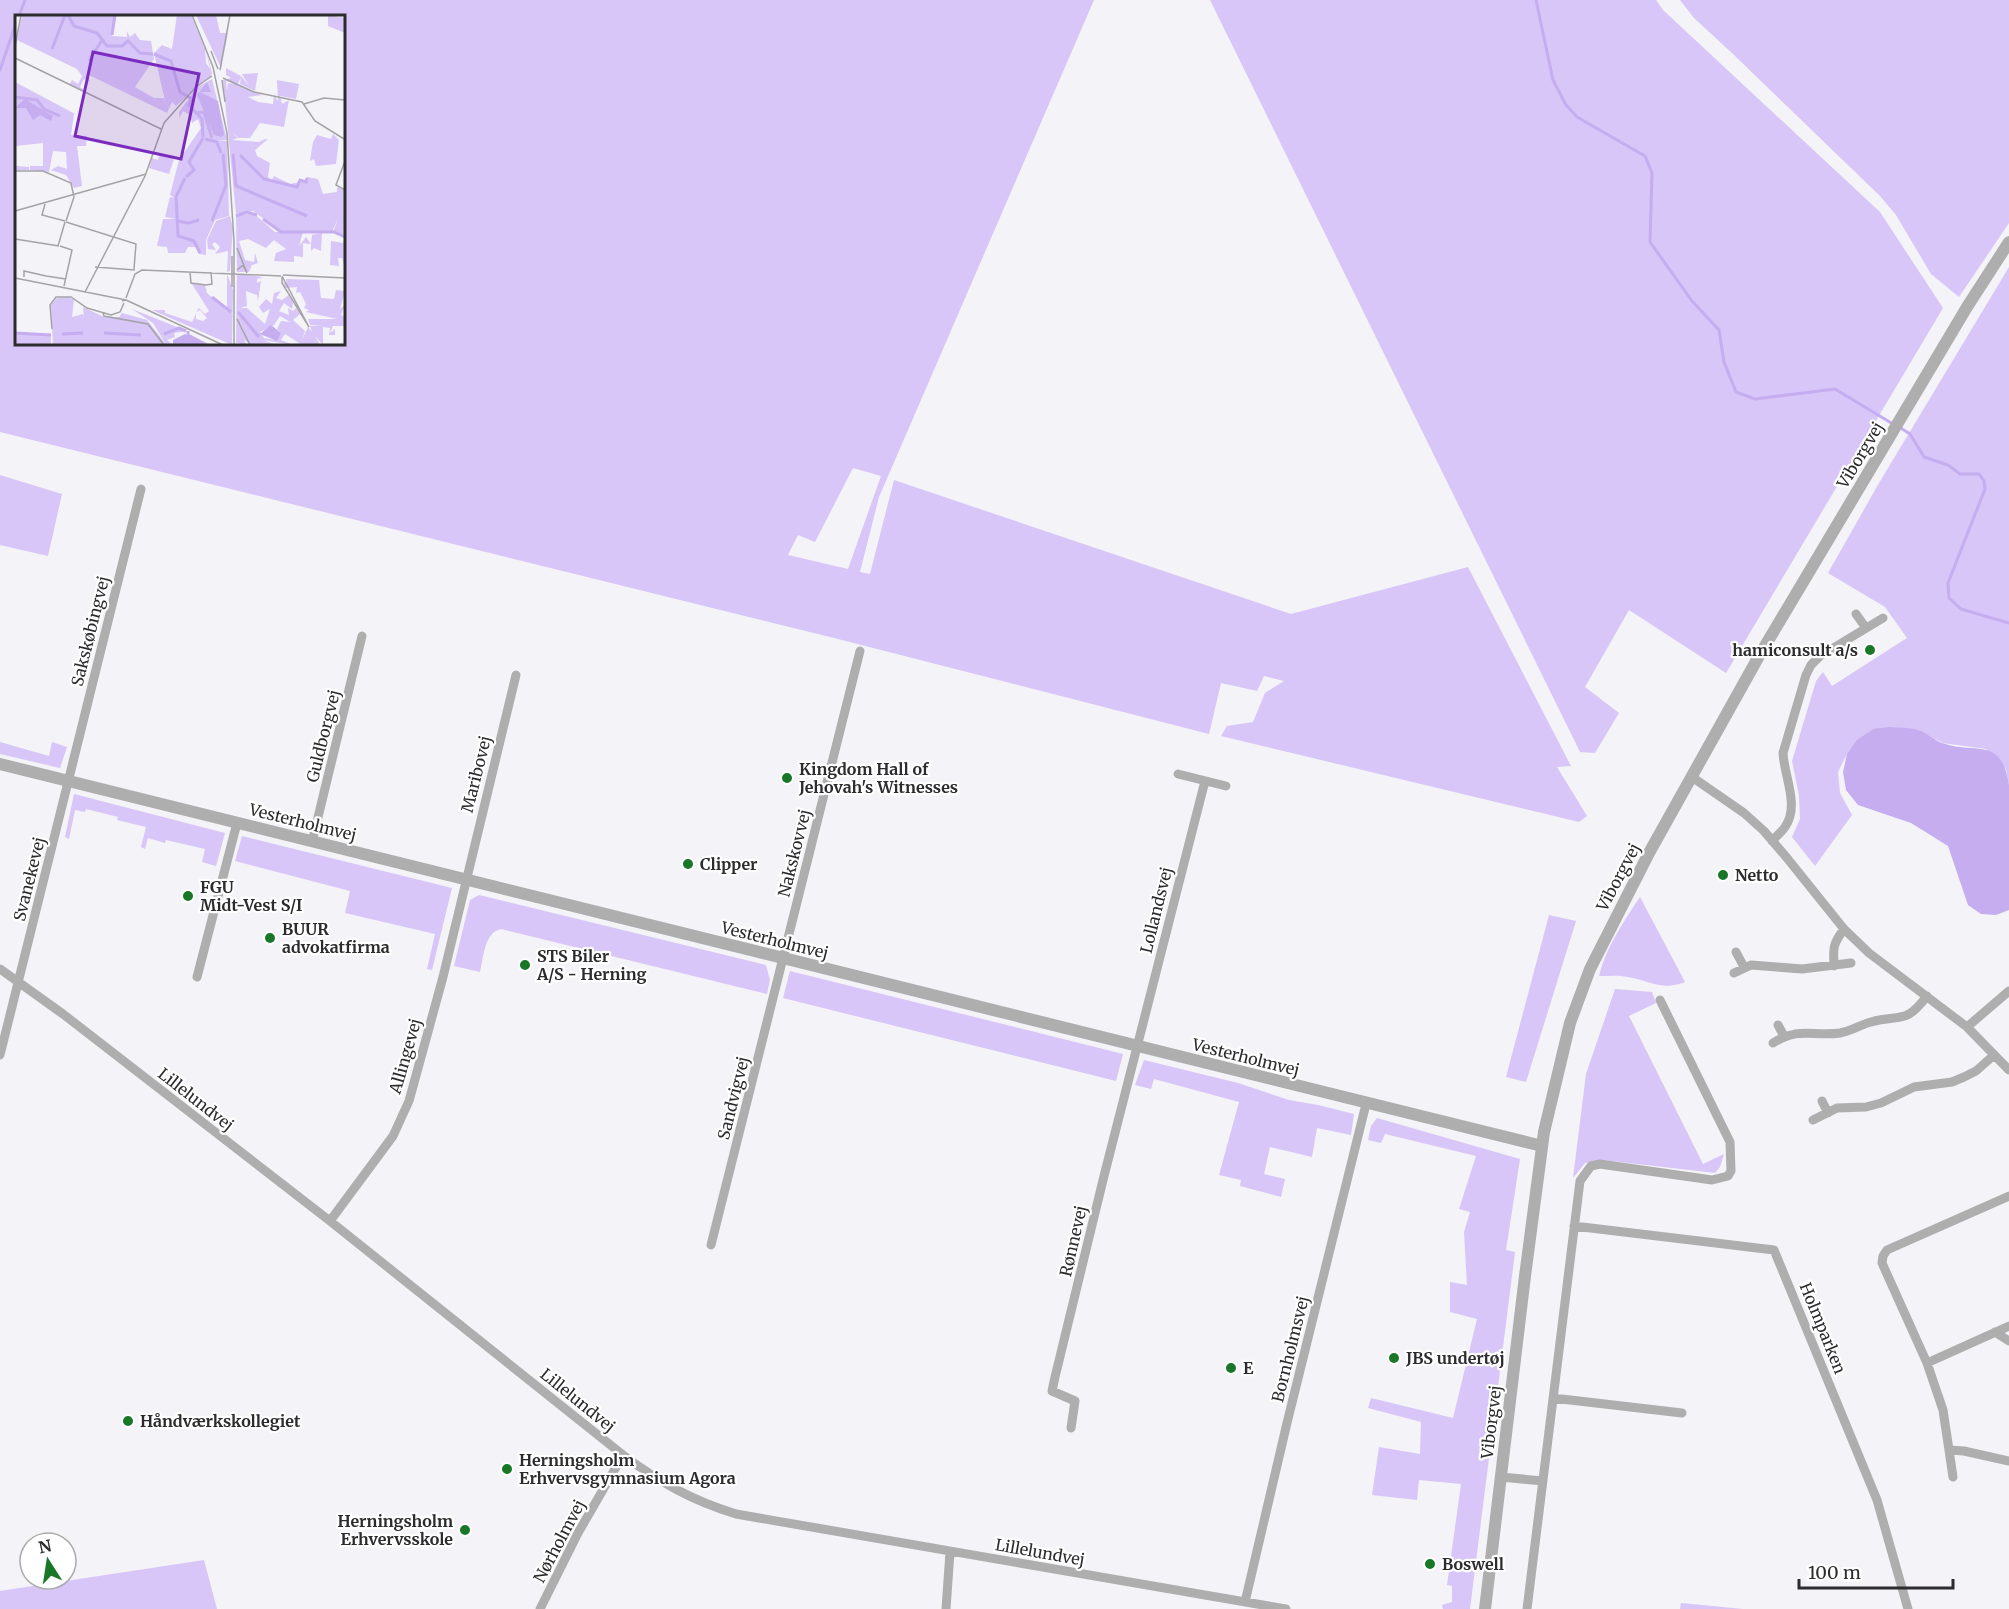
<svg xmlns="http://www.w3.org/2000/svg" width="2009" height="1609" font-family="Merriweather,serif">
  <rect width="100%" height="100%" fill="#f4f3f7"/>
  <!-- green -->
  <path fill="#d7c6f7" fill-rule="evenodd" d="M0,0H1094L879,497L860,572L870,574L894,480L1291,614L1468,567L1571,766L1557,767L1587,816L1579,822L1221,736L1227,726L1253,722L1265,693L1284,681L1264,676L1257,691L1221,683L1209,734L834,638L0,432ZM16,16H344V344H16ZM853,468L881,476L848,569L788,555L798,535L815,542Z
    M1210,0H1656L1663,10L1880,212L1943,308L1726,673L1629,610L1585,687L1619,713L1595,753L1580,752Z
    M1680,0H2009V223L1959,297L1931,274L1896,215L1880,196L1733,54L1694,18Z
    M2009,267V785L2006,769L1986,749L1943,743L1918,730L1873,729L1857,741L1847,754L1838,772L1840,793L1852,815L1815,866L1792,837L1800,819L1799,796L1792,761L1816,681L1823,672L1832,686L1907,638L1885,607L1828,573L1879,483Z
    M0,475L62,494L48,556L0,545Z
    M0,742L49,756L52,742L67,747L60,768L0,754Z
    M74,794L225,833L216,866L202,862L205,849L166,840L165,843L148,838L145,849L141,847L146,827L117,820L118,817L86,809L85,812L75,810L69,839L65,837Z
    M242,836L452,888L432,970L427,969L435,934L345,913L350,891L235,861Z
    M479,895L766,965L770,980L767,994L501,929C484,933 484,956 480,972L454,966L470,900Z
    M1640,897L1685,982C1662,991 1651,981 1628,977C1619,975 1608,976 1599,976C1606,947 1624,921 1640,897Z
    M1549,915L1576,921L1526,1082L1506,1077Z
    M790,971L1123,1054L1116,1081L783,998Z
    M1615,989L1652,992L1656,1003L1629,1016L1703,1164L1724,1154L1720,1167L1715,1173L1603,1160L1585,1163L1573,1178L1586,1074Z
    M1144,1060L1238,1083L1289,1100L1318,1105L1354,1114L1351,1135L1317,1128L1312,1157L1270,1147L1264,1174L1285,1179L1281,1197L1240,1186L1241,1180L1219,1175L1239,1102L1154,1079L1151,1089L1135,1085Z
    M1377,1118L1520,1159L1506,1250L1515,1252L1470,1609H1443L1442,1605L1452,1602V1586L1447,1585L1461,1484L1419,1480L1417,1500L1372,1495L1379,1447L1420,1454L1421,1422L1368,1408L1371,1398L1453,1418L1477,1319L1450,1312V1282L1467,1285L1464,1232L1470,1212L1459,1209L1476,1156L1385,1134L1381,1143L1368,1140L1371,1126Z
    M204,1560L217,1609H0V1591Z
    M1681,1603L1743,1609H1680Z"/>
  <!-- water -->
  <path fill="#c5adf0" d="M1889,727C1898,728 1909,727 1918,730C1926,732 1934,740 1942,743C1976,755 2001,735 2009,785V910L1996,915L1981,914L1968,905L1948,846L1911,823L1858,805L1846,790L1843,772L1847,754L1857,740L1873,729Z"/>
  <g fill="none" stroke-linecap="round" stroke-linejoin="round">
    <!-- stream -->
    <path stroke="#c5adf0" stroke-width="3" d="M1536,0L1553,80L1566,105L1577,117L1645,156L1652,173L1650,242L1692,301L1719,330L1724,362L1736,392L1755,399L1835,389L1893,424
      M19,16L25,0
      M0,70L16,23
      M1899,427L1910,434L1924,457L1948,465L1960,474H1979L1984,481L1985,489L1948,583L1949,598L1961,609L2009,623"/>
    <!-- minor -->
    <path stroke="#adaead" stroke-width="9" d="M1856,614L1866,628
      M1178,774L1226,786
      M1692,777L1744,813L1764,831L1787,858L1844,929L1869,953L1967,1027L2009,1070
      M1772,841C1776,836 1782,832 1785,827C1800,806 1784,776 1783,753L1806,675L1811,665L1820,656L1883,618
      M312,842L362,636
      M1736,952L1744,967
      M1834,966C1833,947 1833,944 1844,929
      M0,969L63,1014L330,1221L623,1455C661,1483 691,1500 736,1514L1286,1609
      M1734,973L1751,965L1802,969L1851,963
      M197,977L237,823
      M1778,1025L1784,1036
      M1967,1027L2009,991
      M1773,1043C1800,1026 1812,1037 1840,1033C1851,1031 1860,1025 1871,1022C1901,1014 1905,1025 1927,996
      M0,1055L141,489
      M1822,1101L1828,1113
      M1813,1120L1837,1108L1866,1107L1881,1103L1914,1087L1952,1082L1964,1077L1976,1071L1994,1055
      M330,1221L393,1136L409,1101L443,977L516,675
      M1574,1226L1774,1250L1877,1500L1908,1609
      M711,1245L860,651
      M1995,1332L2009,1341
      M1927,1363L2009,1326
      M1553,1398L1682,1413
      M1071,1428L1075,1401L1052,1391L1055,1377L1104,1176L1205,781
      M1949,1450L1964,1451L2009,1461
      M1501,1477L1543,1481
      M1953,1477L1943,1410L1927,1363L1882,1263L1883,1256L1887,1250L2009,1196
      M1245,1602L1287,1423L1366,1104
      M540,1609L578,1533L623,1455
      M946,1609L950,1552
      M1527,1609L1580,1181L1591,1166L1600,1164L1712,1180L1728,1176L1731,1171L1730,1142L1660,1000"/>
    <!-- tertiary -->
    <path stroke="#adaead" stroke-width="12" d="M0,764L1542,1146
      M1485,1609L1525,1276L1544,1132L1570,1023L1590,969L1649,853L1759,656L1967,307L2009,242"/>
  </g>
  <!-- markers -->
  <g fill="#187828" stroke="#fff" stroke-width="2">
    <circle cx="1870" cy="650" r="6"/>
    <circle cx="787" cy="778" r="6"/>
    <circle cx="688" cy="864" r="6"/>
    <circle cx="1723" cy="875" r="6"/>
    <circle cx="188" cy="896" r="6"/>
    <circle cx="270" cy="938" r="6"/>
    <circle cx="525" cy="965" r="6"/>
    <circle cx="1394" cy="1358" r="6"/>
    <circle cx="1231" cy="1368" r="6"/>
    <circle cx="128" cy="1421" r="6"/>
    <circle cx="507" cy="1469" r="6"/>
    <circle cx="465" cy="1530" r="6"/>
    <circle cx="1430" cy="1564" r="6"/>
  </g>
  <g text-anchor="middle" stroke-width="4.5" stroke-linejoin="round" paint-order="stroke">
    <!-- street labels -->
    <g font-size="16" fill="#2c2b2d" stroke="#fff">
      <text transform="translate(1860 455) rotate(-59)" y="6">Viborgvej</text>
      <text transform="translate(90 631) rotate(-76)" y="6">Sakskøbingvej</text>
      <text transform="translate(323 736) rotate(-76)" y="6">Guldborgvej</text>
      <text transform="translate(476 774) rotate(-76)" y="6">Maribovej</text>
      <text transform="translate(303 822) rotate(14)" y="6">Vesterholmvej</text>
      <text transform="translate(794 853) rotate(-76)" y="6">Nakskovvej</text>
      <text transform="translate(1618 877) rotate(-62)" y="6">Viborgvej</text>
      <text transform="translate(29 879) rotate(-76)" y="6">Svanekevej</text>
      <text transform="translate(1156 910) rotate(-76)" y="6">Lollandsvej</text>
      <text transform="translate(775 940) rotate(14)" y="6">Vesterholmvej</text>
      <text transform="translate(405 1056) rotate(-74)" y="6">Allingevej</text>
      <text transform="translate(1246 1057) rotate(14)" y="6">Vesterholmvej</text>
      <text transform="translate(733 1098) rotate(-76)" y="6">Sandvigvej</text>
      <text transform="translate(196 1099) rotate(38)" y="6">Lillelundvej</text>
      <text transform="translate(1073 1241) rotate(-77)" y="6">Rønnevej</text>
      <text transform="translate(1823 1328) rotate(68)" y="6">Holmparken</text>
      <text transform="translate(1290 1349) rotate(-76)" y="6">Bornholmsvej</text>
      <text transform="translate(578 1400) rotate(39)" y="6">Lillelundvej</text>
      <text transform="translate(1491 1422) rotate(-83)" y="6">Viborgvej</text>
      <text transform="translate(559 1541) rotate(-62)" y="6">Nørholmvej</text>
      <text transform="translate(1040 1552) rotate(10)" y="6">Lillelundvej</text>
    </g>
    <!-- poi labels -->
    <g font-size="16" font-weight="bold" fill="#2c2b2d" stroke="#fff" text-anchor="start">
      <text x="1858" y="656" text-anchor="end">hamiconsult a/s</text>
      <text x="799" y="775">Kingdom Hall of<tspan x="799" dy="18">Jehovah's Witnesses</tspan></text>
      <text x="700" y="870">Clipper</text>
      <text x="1735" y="881">Netto</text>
      <text x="200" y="893">FGU<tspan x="200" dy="18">Midt-Vest S/I</tspan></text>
      <text x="282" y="935">BUUR<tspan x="282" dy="18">advokatfirma</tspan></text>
      <text x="537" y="962">STS Biler<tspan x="537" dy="18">A/S - Herning</tspan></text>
      <text x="1406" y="1364">JBS undertøj</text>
      <text x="1243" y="1374">E</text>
      <text x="140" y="1427">Håndværkskollegiet</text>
      <text x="519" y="1466">Herningsholm<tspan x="519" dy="18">Erhvervsgymnasium Agora</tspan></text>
      <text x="453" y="1527" text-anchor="end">Herningsholm<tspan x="453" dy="18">Erhvervsskole</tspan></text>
      <text x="1442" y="1570">Boswell</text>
    </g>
  </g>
  <!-- overview -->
  <g transform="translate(15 15)">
    <rect width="330" height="330" fill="#f4f3f7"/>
    <path d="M7,0H100L97,21L112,22V16L115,22L120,18L125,25L136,26L139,44L120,72L139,83H149L151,90L139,38L147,30L157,34L162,0H176L190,34L191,48L195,54L190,31L197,58L196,61L161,91L157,87L152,98L72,59L75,67L69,64L65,72L73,78L55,69L57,65L63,69L67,61L62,54L2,25ZM181,0H201L205,18H213L206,53ZM313,0L329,3L330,18L313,11ZM211,53L226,61L234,71L227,59L243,58L240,76L225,69L226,62L223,69L211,66L212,77L213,68L221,69L247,80L233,82L243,87L258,89L259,80L263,86L262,65L284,69L281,84L265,81L267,89L274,85L269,112L245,108L235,123H224L216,117L223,123L217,125L244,127L250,124H253L240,135L242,141L255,148L253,162L257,165L259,161L275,169L291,166L292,162L303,164L308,179L322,177V172L330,176V222L318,217L324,201L317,217H312L266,216L238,196L221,199L208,65L216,63L211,60ZM197,64L212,125H201L212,126L214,201L200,205L191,225V240L184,239L181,232H173L170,238H153L152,232L142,231L148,204H161L150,202L155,182L160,183L155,180L164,145L186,113L183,104L177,108L175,100L168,96L164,103V97L181,73ZM0,67L62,100L59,99L56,120L72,121L71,131H62L67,171L59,173L51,160L36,155L43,151L52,154L51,137L38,136L34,157L15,155V151H28V128L1,131V151L14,152V155H0ZM318,119L324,125L321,149L301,151L299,144L295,146L298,127L302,120L316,124ZM144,140L159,144L154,159L134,153L137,143L143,145ZM238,198L260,217H288L284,231L291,222L296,229L297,220L307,218L306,236L299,233L296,236V229L288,228V242L279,241V247L259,246L261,238L271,234L259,225L251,233L233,224L224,226L230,245L239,247L240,238L243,248L237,250L234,257H222L221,201ZM215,201L218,213L215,256L212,257L213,236L200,239L205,232L200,227L197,229L201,235L193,234L192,225L201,206ZM330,223V252L327,243H323L324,251L315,250L316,226L328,228ZM212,259L218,275L217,330L137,295H150V298L177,307L181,299V304L188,306L192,303L185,295L181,297L184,293L190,299L194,296L177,269L190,270L192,278L212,296ZM222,259L248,262L242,264V268L246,266L243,286L242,280L231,276L232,291L225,293H232L250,309L255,294L248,298L244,292L251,284L257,289L259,278L266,276L261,283L267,285L274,280L278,288L277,294L269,288L264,296L274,300L273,293L278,296L281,293L285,299L278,305L290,316L287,325L293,312L297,317L295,311L307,310H295L293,304H322L291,297L294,295L289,293L291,289L285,277L281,278L282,272L271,273L268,267L272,268L271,264L304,265L306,283L319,284L321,275L330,276L325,294L330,290L326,300L330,302V311H318L315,318L320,314V320H314L315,313L308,312V330L300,321L305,330H287L270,319L266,325L278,330L248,325L261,330H237L229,325L232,330L221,328ZM265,301L275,307L266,306L262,314L266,318L260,325L249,323L245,317L259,310ZM53,282L59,285L57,302L68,299L69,303L68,292L89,302H104L107,298L132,305L151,329L138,308L117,294L172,316L159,318L160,322L152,325L158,330H38L36,290L42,283ZM0,318L36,319V330H0Z" fill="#d7c6f7" fill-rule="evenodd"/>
    <path d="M192,67L196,77H185L203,86L209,120L206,122L199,120L182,80ZM10,84L38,101L36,106L25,100L18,105L11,93H0ZM256,310L266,318L262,326L245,319ZM170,319L190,329V330H158V325Z" fill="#c5adf0"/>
    <path fill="none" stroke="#c5adf0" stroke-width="3" d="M53,0L59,11L82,18L92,31H107L113,26L125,38L138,39M97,20L100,0M37,34L50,0M139,39L156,46L165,77L177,84L174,90L187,104L188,122M74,46L87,25M0,82L22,85L29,94L45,101M182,98L189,97L197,123M190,124L202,127L206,138M218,139L221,171L292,201M225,140L249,164L282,172L285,165L291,167L292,163M171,162L179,155L174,147L188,123M170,163L161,182L163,221L179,226L185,238M221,201L232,197L242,200M248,204L266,217H319L330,222M162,206L174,208L184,205M197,206L211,170L208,139M197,282L216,297M223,297L244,322M173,316V320L192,330M0,318L36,320M89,318L126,320M47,319L68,318M149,319L164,313L171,316"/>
    <path fill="none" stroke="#a4a3a6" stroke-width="1.5" d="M177,0L198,52L212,118L219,226V330M0,31L6,0M196,36L203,54M0,43L146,114M205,55L215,0M208,63L239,77L287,87L300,106L329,124M207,65L210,87M289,89L309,83L330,85M330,146L321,170L330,175M0,156H28L56,168L59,182L51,206M30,189L27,200L50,206M0,196L131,159M51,207L121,229L119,254M0,224L44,231M43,231L50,207M45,231L57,235L49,271M217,241V272M80,252L120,255M222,255L228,250L232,258L222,233M175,257L176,268L191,270L197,269L196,257M268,260L330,263M31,261L51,264M9,262V256L31,261M267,262V268L294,312L267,261M0,263L111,285L107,286M70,277L130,161L149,108L181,72L197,61M111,283L120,259L127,255L266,261M111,285L208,330M88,298L89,301L133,309L149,330M222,304L235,330M37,314L35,290L41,282H56L72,293L96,300L105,297L109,288"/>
    <path fill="#7b2cbf" fill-opacity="0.15" stroke="#7b2cbf" stroke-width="3" d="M78,37L184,59L166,144L60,121Z"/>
    <rect width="330" height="330" fill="none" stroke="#2c2b2d" stroke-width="3"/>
  </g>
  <!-- north arrow -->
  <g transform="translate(48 1561) rotate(348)"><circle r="28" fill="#ffffff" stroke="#abaaab" stroke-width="1.5"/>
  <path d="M0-4.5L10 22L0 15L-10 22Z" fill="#187828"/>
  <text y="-9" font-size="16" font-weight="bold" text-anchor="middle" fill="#2c2b2d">N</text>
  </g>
  <!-- scale -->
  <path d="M1799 1579v9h154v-9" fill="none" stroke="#2c2b2d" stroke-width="3"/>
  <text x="1808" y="1579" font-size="18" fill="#2c2b2d" stroke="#ffffff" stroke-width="4.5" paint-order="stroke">100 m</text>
</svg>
